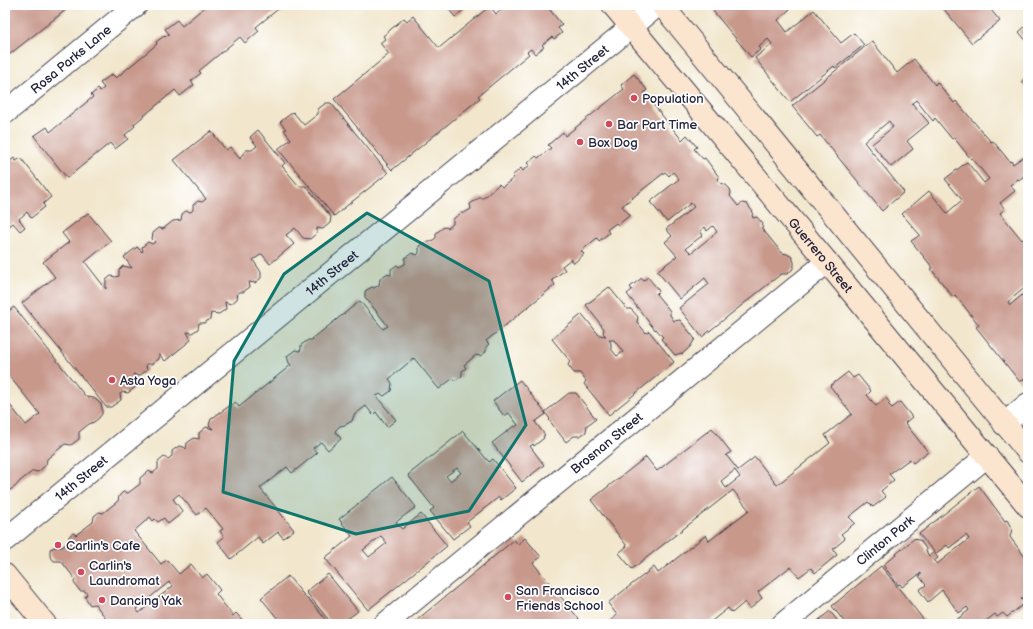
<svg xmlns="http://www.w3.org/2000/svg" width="1033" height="629" font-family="'Balsamiq Sans',sans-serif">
  <rect width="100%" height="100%" fill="#fff"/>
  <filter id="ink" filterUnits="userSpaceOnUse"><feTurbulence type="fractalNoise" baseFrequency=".025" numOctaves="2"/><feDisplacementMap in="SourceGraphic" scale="8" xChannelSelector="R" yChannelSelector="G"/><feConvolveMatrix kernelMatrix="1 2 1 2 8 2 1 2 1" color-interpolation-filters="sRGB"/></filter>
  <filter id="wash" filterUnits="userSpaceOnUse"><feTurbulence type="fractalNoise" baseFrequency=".012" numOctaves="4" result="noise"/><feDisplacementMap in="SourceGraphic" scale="16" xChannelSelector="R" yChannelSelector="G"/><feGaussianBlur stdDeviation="0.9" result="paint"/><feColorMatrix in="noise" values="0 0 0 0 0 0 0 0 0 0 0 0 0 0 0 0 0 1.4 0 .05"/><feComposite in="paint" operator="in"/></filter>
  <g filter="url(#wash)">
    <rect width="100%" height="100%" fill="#f2e7cd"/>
    <g id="blocks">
      <!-- building -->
      <path fill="#c8988b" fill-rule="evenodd" d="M5,5H72L5,58Z
        M207,5H283L256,27L259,31L245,43L240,37L199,71L201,73L191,81L194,85L180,96L175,90L134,124L135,126L125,135L128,139L115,149L110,143L67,178L34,136L47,127L50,132L93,97L91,95L98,89L100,91L104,88L100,83L112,74L116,78L157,44L156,42L164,36L165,37L169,34L165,29L177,20L182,26Z
        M445,5H469L455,17Z
        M507,5H546L562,25L558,28L562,33L554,39L552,37L542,45L544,47L535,54L531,49L527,52L529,54L478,96L480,98L392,170L334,99L389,54L380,43L385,39L383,36L404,18L407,21L413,16L439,48L490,6L496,14Z
        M720,5H787L790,9L778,20L787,32L814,10L841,43L854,33L864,45L835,68L834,66L790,102L755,58L772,44L768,39L759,47L761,49L751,57L713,11Z
        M947,5H987L1000,21L972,43L943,8Z
        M1028,24V43L1019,32Z
        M872,41L897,73L914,59L935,85L937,82L954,103L956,101L991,142L993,141L1010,162L1011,161L1013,164L1023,157L1028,163V173L1019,180L1018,179L1010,185L1015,191L1000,203L1005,209L1000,213L1022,240L1028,236V285L1008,302L1010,305L1027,291L1028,292V376L1020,382L976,327L979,325L955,295L953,297L931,269L933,268L911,241L920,235L902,214L929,191L947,213L962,200L945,179L967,162L984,183L989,179L972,158L971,159L954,138L952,139L935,118L933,121L916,100L912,103L929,123L907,141L913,149L891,167L872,144L893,127L889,121L864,142L904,192L882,211L820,135L817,137L792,106Z
        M634,74L647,90L644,93L682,140L687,135L697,147L694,149L703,159L705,158L719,177L718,181L720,183L726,185L730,189L731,193L730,196L738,206L742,203L747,204L753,212L752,215L753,218L757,217L763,224L762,228L764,231L782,253L787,254L792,257L794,262V266L792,270L787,274H781L702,337L679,308L709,284L705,278L680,299L657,271L677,256L665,242L672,236L666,229L694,207L691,203L667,222L650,202L679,179L673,172L669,176L665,172L622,206L630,215L618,225L616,223L607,230L609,233L599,241L597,238L581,251L584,254L574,263L571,259L562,266L565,270L552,280L555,285L486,341L489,344L486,347V352L480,356L476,355L464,365L466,368L462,371V376L456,380L452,379L439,389L414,358L389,379L392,383L391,391L384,396L381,394L376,396L396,420L387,427L376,412L373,415L366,406L354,415L352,421L345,425L340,426L335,431L341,439L328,450L321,442L313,448L317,453L292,473L287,467L260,488L294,530L283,538L278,532L263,544L258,537L231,559L218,542L224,537L220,531L223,529L206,508L197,515L179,494L173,499L183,512L168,524L164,518L158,522L155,519L153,521L150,517L134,531L161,564L167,560L179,574L191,564L202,578L207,574L220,590L216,594L233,616L236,613L246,624H105L104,623L105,617L95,604L90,605L85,597L87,594L85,591H80L74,583L75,579L61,561H54L50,556V549L55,547H62L69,542V536L73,533L76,535L93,522L94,516L99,512L103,513L118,501L119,496L123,492L128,493L140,484V478L148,471L153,473L158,469V462L164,457L168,459L172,456V451L179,446L184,447L186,449L187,443L194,438L199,439V433L206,427L213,429L209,425L211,419L235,402L239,407L291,365L289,363L287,356L295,350L299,351L301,350V345L308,340H314L312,339L360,301L383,329L388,326L365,297V291L372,287L374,288L379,285L380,279L386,274L391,275V269L397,265L399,267L405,264V258L412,253L417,255L419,253V246L426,242H430L436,238V233L444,227L448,228L453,224V219L461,213H464L471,209L470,204L479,198H483L485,197L499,184L502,187L514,178L512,176L521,168L523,171L530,165L528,163L536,156L538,158L551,148L548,145L563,132L565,136L624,89L621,85ZM713,226L717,232L691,253L686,248L703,235L700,231L705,227L707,231ZM169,582L173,586L139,613L136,609Z
        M1028,76V89L1022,81Z
        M326,103H331L388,173L334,216L278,149L291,139L284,130L286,129L280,122L293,112L304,125L318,114V109Z
        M258,130L285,163L282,166L299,186H306L331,217L330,223L323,229L317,228V233L310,239L303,238L295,228L286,235L294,244L270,264L262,254L253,260L261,272V278L255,283L249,282L250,287L243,292H238L237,299L231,304L225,302L226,309L219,314L211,313L210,319L204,323H199L198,329L192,333L187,332L191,340L165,361L159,354V359L152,364H146L147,370L139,376L133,374L138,381L137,386L128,393L123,392L120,394L121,400L111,407H106L22,303L55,277L43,262L69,242L62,233L88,213L111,241L85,262L106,289V280L111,276L116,277L119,276V270L123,266L132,268L124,257L137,247L142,252L143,251L142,247L148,242L152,244L155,242L152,239L153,233L159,228L163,229L173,221L181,220L182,214L186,211L191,212L193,210V205L198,201L202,202L206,199L174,160L211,131L226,150L230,147L240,159L242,155L246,150H252L257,146L250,137Z
        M14,158L16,161L21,158L51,197L43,204L45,207L31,218L27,212L19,219L25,227L20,231L13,223L5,230V170L9,167L6,164Z
        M648,277L659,291L656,294L670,311V315L674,321L680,320L695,339L690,347L682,354L681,353L675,355L661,339L663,337L656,329L655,330L627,294L632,290L630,287L642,278L644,280Z
        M609,287L627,309H631L638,317L637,322L646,333L649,331L674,362L609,415L584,384L586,381L580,373H574L568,365L570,361L552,339L582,314L599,335L606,336L603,333L604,329L586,305ZM609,340H614L623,352L617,356L611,349V343Z
        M14,307L86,397L94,398L101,404L102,408V414L99,418L94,422L89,424L79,432V439L71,445L65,444L47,459L46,465L38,472L33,471L20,481L15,487L8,491H5V399L26,425L40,414L5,371V314Z
        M848,372L853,378L858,375L871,391L867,395L876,406L886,398L890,403L888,404L892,408L900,402L912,417L905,423L928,452L913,463L910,459L889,474L894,480L881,491L886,497L873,507L868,502L849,517L855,523L841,534L845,539L833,549L837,555L815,573L811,568L799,577L790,567L758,592L762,598L750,609L745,602L732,613L728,608L708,624H610L609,622L617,615L608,603L654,567L658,573L706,535L709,541L749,510L733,490L632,569L619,553L627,546L591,500L646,457L657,471L712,428L731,452L726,455L738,470L755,457L777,485L830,443L825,435L852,414L830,386ZM735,470L740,477L726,488L721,481Z
        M520,380L546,414L535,422L545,435L543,436L544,438L534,446L533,444L530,446L544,465L522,482L492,443L514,426L515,427L518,425L509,413L504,416L493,401Z
        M569,393H576L596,419L587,425L586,432L580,436H574L566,442L549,420L550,419L545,412Z
        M463,431L489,462L493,459L516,488L501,500L499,497L467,522L470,526L453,539L430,511L434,508L408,475ZM457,468L461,473L450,481L446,476Z
        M392,477L416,507L396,522L402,529L421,514L447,546L368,610L325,558L352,536L339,519ZM381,536L387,543L369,557L363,550Z
        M979,486L1005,521L1007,520L1012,529L1010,537L1028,561V594L1021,599L1025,603L1007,617L1003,613L997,617L995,614L982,624H957L955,621L969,610L967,607L959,613L942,590L928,602L919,590L926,585L919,576L921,574V573L902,587L900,584L898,585L883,565L915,538L917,540H920L926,549V551L929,556L934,552L919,534ZM966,535L969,539L937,564L934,561L938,558L935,554L947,545L949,548Z
        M525,538L541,557L533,563L583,624H412L514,540L518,544Z
        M881,566L927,624H846L832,606Z
        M328,574L358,611L341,624H332L306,592Z
        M288,576L307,599L308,598L329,624H282L261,598Z
        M830,611L840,624H814Z
        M1028,616V624H1017L1026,618Z"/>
    </g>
  </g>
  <g filter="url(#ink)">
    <use href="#blocks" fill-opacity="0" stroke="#414051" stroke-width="1"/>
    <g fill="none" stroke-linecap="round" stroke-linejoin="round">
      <!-- street casing -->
      <g stroke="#414051" stroke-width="24">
        <g id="street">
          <path id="s1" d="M5,113L136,5"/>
          <path d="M1004,424L1028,404"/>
          <path id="s2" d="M5,540L658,5"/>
          <path id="s3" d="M385,624L827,262"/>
          <path id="s4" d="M783,624L987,456"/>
        </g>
      </g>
      <!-- secondary casing -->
      <g stroke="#414051" stroke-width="24">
        <g id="secondary">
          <path id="s5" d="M613,5L827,262L1028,506"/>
          <path d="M662,5L1028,452"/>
          <path d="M5,575L45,624"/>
        </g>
      </g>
      <!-- street -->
      <use href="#street" stroke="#fff" stroke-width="22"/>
      <!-- secondary -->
      <use href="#secondary" stroke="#fbe5cf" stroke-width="22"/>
    </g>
  </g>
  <!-- marked area -->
  <path fill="#0f766e" fill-opacity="0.2" stroke="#0f766e" stroke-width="3" stroke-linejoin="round" d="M367,213L489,281L526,425L469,511L356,534L223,492L234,361L284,274Z"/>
  <!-- markers -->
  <g fill="#d1495b" stroke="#fff" stroke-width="1.5">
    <circle cx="634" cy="98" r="4"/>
    <circle cx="609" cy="124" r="4"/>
    <circle cx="580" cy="142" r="4"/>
    <circle cx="112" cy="380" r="4"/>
    <circle cx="58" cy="545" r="4"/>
    <circle cx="81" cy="572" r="4"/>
    <circle cx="508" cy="597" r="4"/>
    <circle cx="102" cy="600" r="4"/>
  </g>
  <g text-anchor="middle" stroke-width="3.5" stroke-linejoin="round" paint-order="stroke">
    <!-- street labels -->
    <g font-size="13" fill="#22223b" stroke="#fff">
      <text dy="5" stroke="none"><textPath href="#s1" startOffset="85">Rosa Parks Lane</textPath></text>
      <text dy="5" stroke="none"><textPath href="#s2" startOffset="746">14th Street</textPath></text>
      <text dy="5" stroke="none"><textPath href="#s5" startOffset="325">Guerrero Street</textPath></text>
      <text dy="5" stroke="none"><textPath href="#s2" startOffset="422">14th Street</textPath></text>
      <text dy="5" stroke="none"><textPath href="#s3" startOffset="286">Brosnan Street</textPath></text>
      <text dy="5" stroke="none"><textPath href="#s2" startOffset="98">14th Street</textPath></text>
      <text dy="5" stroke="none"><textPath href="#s4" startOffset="132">Clinton Park</textPath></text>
    </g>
    <!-- poi labels -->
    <g font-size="13" fill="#22223b" stroke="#fff" text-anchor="start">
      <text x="642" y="103">Population</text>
      <text x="617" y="129">Bar Part Time</text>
      <text x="588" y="147">Box Dog</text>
      <text x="120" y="385">Asta Yoga</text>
      <text x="66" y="550">Carlin's Cafe</text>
      <text x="89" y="570">Carlin's<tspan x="89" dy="15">Laundromat</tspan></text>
      <text x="516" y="595">San Francisco<tspan x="516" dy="15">Friends School</tspan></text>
      <text x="110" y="605">Dancing Yak</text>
    </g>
  </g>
  <!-- margin -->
  <rect width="1033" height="629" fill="none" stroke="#fff" stroke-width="20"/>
</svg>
